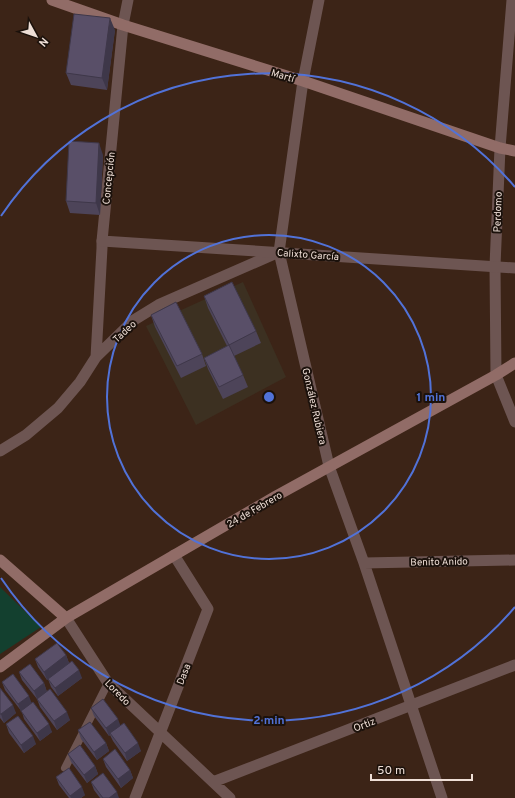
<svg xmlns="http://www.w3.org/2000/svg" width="515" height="798" font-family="Overpass,sans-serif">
  <rect width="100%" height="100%" fill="#3c2417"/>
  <!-- education -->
  <path fill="#3c3021" d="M243,282L286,377L196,425L146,326Z"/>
  <!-- green -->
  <path fill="#13402f" d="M0,587L41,627L0,654Z"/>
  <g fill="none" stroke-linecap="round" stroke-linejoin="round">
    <!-- service -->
    <path stroke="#6d5552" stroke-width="8" d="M65,768L108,683"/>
    <!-- minor -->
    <path stroke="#6d5552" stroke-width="11" d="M319,0L303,81L279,252L329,466L364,563L442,798
      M512,0L500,148L495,266L496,375L515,422
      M123,25L128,0
      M96,357L102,248V241
      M0,451L26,435L58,408L80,382L96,357L134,320L160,304L279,252
      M364,563L515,560
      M66,618L108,683L230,798
      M213,782L515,665
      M135,798L208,609L174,555"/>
    <!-- tertiary -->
    <path stroke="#6d5552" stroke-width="11" d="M123,25L102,241L515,268"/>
    <!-- secondary -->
    <path stroke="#916c67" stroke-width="11" d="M52,0L123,25L303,81L500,148L515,151
      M0,560L66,618
      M0,667L66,618L276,496L496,375L515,363"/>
  </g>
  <!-- wall -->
  <path fill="#4d4459" d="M115,30L107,90L71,85L66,73Z
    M103,155L100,215L70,213L66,201Z
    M204,296L256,331L261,343L234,356L243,375L248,387L223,399L208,369L204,358L227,346L208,308Z
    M151,315L202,354L206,366L181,378L155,327Z
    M66,655L69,663L82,678L58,696L51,687L48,679L47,680L38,667L35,659Z
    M19,672L44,683L47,692L70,720L57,730L40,707L37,699L22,680Z
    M2,682L32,703L52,732L40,741L24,719L22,712L5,690Z
    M0,688L16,713L4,723L0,718Z
    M91,708L120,725L141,751L127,761L113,741L110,735L109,736L94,716Z
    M6,724L36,744L24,753L9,733Z
    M78,730L106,743L109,751L97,760L81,739Z
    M68,754L95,766L98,774L87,783L71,762Z
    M103,759L130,770L133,778L121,788L106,767Z
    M56,777L85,795L81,798H69L59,785Z
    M91,782L119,798H100L94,790Z"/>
  <!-- shaded-wall -->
  <path fill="#3e3749" d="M110,18L115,30L107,90L102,78Z
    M99,143L103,155L100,215L96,203Z
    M66,655L69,663L47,680L44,672Z
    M79,670L82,678L58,696L55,688Z
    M44,683L47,692L37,699L34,691Z
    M29,696L32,704L21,712L18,704Z
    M13,705L16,713L4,723L1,714Z
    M67,712L70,720L57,730L54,721Z
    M118,719L121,727L110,733V735L109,736L106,728Z
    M49,724L52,732L40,741L37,733Z
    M33,736L36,744L24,753L21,745Z
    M106,743L109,751L97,760L94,752Z
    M138,743L141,751L127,761L125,753Z
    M95,766L98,774L87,783L84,775Z
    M130,770L133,778L121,788L118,779Z
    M82,787L85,795L81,798H71L70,796Z
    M117,792L119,798H109Z"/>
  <!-- building -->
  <path fill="#594f68" stroke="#3e3749" d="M74,14L110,18L102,78L66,73Z
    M69,141L99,143L96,203L66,201Z
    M232,282L256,331L229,345L243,375L219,387L204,358L229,345L204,296Z
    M176,302L202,354L177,366L151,315Z
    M57,643L66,655L44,672L35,659Z
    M72,661L79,670L55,688L48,679Z
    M30,664L44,683L34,691L19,672Z
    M13,674L29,696L18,704L2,682Z
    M0,688L13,705L1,714H0Z
    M50,689L67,712L54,721L37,699Z
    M103,699L118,719L106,728L91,708Z
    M33,702L49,724L37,733L21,711Z
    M18,716L33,736L21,745L6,724Z
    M90,722L106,743L94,752L78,730Z
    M124,723L138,743L125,753L110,733Z
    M80,745L95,766L84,775L68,754Z
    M115,749L130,770L118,779L103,759Z
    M69,768L82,787L70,796L56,777Z
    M103,773L117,792L109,798H103L91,782Z"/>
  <!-- distance rings -->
  <g fill="none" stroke="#5172d8" stroke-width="2">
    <circle cx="269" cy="397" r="162"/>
    <path d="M515 607A323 323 0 0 1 1 578M1 216A323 323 0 0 1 515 187"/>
  </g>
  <g text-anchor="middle" stroke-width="4" stroke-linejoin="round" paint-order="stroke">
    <!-- street labels -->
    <g font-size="10" fill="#eeded6" stroke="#1b110b">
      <text transform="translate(283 75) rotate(17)" y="4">Martí</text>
      <text transform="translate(108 178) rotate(-84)" y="4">Concepción</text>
      <text transform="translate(497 212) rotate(-88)" y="4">Perdomo</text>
      <text transform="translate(308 254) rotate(4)" y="4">Calixto García</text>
      <text transform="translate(124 331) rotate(-43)" y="4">Tadeo</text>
      <text transform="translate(315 406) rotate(77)" y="4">González Rubiera</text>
      <text transform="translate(254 509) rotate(-30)" y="4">24 de Febrero</text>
      <text transform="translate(439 561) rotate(-1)" y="4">Benito Anido</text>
      <text transform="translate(183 674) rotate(-69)" y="4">Dasa</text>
      <text transform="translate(118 692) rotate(46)" y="4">Loredo</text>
      <text transform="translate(364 724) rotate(-21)" y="4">Ortiz</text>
    </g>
  </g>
  <circle cx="269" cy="397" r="6" fill="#5172d8" stroke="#1b110b" stroke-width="2"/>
  <g font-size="12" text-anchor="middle" font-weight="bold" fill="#5172d8" stroke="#1b110b" stroke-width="4" stroke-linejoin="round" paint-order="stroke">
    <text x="431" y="401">1 min</text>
    <text x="269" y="724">2 min</text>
  </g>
  <!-- north arrow -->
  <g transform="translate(36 36) rotate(130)" stroke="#1b110b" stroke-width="3" paint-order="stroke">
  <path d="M0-3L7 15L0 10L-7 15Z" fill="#eeded6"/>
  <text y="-6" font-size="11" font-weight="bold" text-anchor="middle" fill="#eeded6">N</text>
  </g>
  <!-- scale -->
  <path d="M371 774v6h101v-6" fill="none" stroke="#eeded6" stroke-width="2"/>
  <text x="377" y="774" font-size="12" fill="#eeded6" stroke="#1b110b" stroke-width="3" paint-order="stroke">50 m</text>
</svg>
